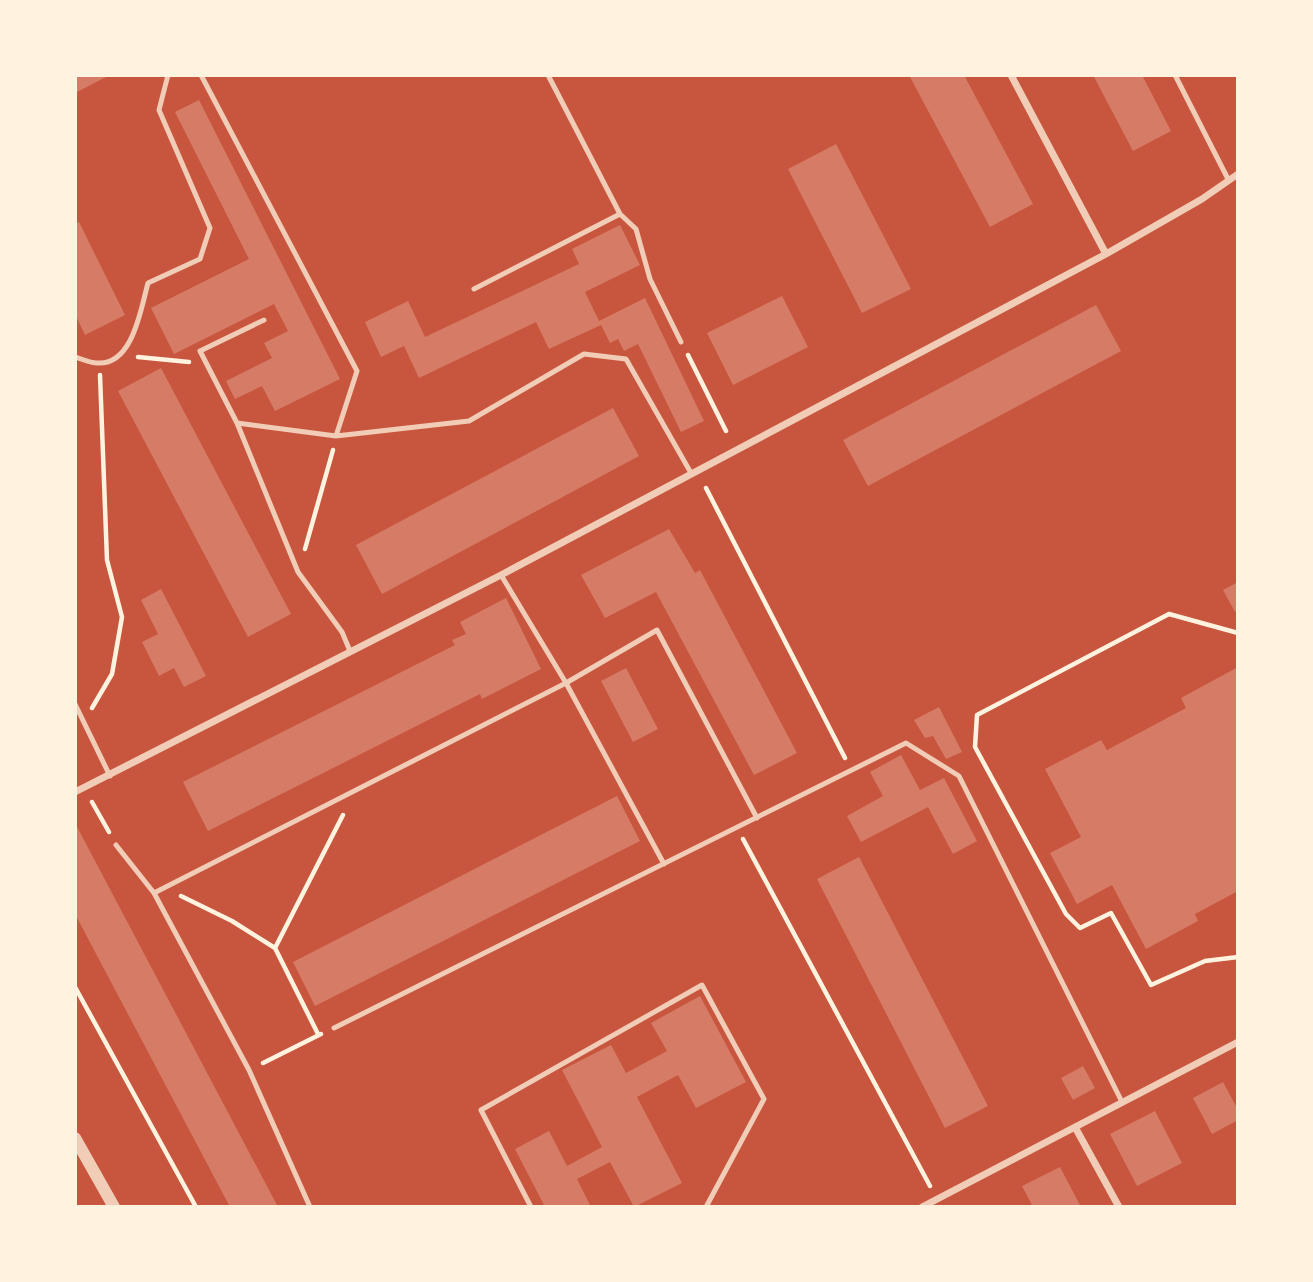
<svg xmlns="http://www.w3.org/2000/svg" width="1313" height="1282" font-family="Mulish,sans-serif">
  <rect width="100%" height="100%" fill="#c8553d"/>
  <!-- building -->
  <path fill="#d67c66" d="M75,75H110L75,93Z
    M909,75H964L1033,204L990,227Z
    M1093,75H1142L1171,131L1133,151Z
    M199,100L340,379L275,411L262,386L235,399L226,381L272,358L264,343L288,331L274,304L174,354L151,308L249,259L175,112Z
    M836,144L911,289L862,313L788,169Z
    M79,222L125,315L85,335L75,314V224Z
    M620,225L640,265L585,292L599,321L645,298L704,421L681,432L638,344L624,351L618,339L610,343L601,325L549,349L536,322L419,378L404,346L381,357L365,322L408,301L425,337L579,264L572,249Z
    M782,296L808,347L733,385L707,333Z
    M1096,305L1121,351L868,486L843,440Z
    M161,368L291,614L248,637L118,391Z
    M613,408L639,456L382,594L356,545Z
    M669,529L695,573L700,570L797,753L754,775L656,592L605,618L581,575Z
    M1238,582V610L1235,612L1223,590Z
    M161,589L206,676L184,687L174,668L159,676L142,642L158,634L141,600Z
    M506,598L541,669L482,699L480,694L208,831L183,782L455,645L452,640L466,634L460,622Z
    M1238,667V891L1195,914L1198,921L1146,949L1112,885L1077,904L1050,853L1081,837L1045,769L1101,740L1107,750L1186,708L1181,698Z
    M626,668L658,729L633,742L601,681Z
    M939,707L962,752L946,759L933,736L925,738L914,720Z
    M901,755L920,790L944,778L977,841L953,854L928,807L861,842L847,816L883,796L870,772Z
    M617,796L640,841L315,1006L293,962Z
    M75,823L278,1207H230L75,914Z
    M859,857L988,1106L945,1128L817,879Z
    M700,996L746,1082L696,1108L678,1075L637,1097L682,1183L634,1207L610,1162L577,1179L591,1207H545L515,1149L549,1131L567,1166L602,1147L562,1070L611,1045L626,1073L667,1051L651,1023Z
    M1083,1066L1095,1088L1073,1100L1061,1078Z
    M1223,1082L1238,1110V1120L1212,1134L1193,1098Z
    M1155,1111L1182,1163L1137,1186L1110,1134Z
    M1060,1167L1081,1207H1033L1022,1186Z"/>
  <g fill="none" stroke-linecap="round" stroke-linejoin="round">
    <!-- path -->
    <path stroke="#fff3e0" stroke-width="4.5" d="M688,355L726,431
      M138,357L189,362
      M706,488L845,758
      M305,549L333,450
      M1238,633L1169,614L977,715L975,747L1066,914L1080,928L1111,913L1151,985L1205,961L1238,957
      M92,708L112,674L122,617L107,560L100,375
      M92,802L109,832
      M743,839L930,1186
      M181,896L232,921L275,948L318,1034
      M275,948L343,815
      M75,987L196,1207
      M263,1063L321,1034"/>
    <!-- service -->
    <path stroke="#f1ccb7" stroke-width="5" d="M201,75L357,371L336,436L237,423
      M1175,75L1228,179
      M620,214L636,229L650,279L681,342
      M474,289L620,214L548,75
      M264,320L200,351L237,423L298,572L342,632L350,651
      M75,357C82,359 90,363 97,363C133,366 141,308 148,283L200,259L210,228L159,110L168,75
      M336,436L469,421L584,354L626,359L691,473
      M501,575L566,683L664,864
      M75,704L110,776
      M116,845L154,893L249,1070L310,1207
      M154,893L566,683L657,630L757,818
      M334,1028L906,743L959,776L1122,1102
      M531,1207L481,1110L702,985L764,1099L706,1207"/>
    <!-- minor -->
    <path stroke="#f1ccb7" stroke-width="7" d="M1011,75L1106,254
      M75,792L501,575L1106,254L1202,199L1238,174
      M1075,1127L1119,1207
      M922,1207L1238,1042"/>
    <!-- tertiary -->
    <path stroke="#f1ccb7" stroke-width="12" d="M75,1138L114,1207"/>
  </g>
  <!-- border -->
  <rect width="1313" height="1282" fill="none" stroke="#fff3e0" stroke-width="154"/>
</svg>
